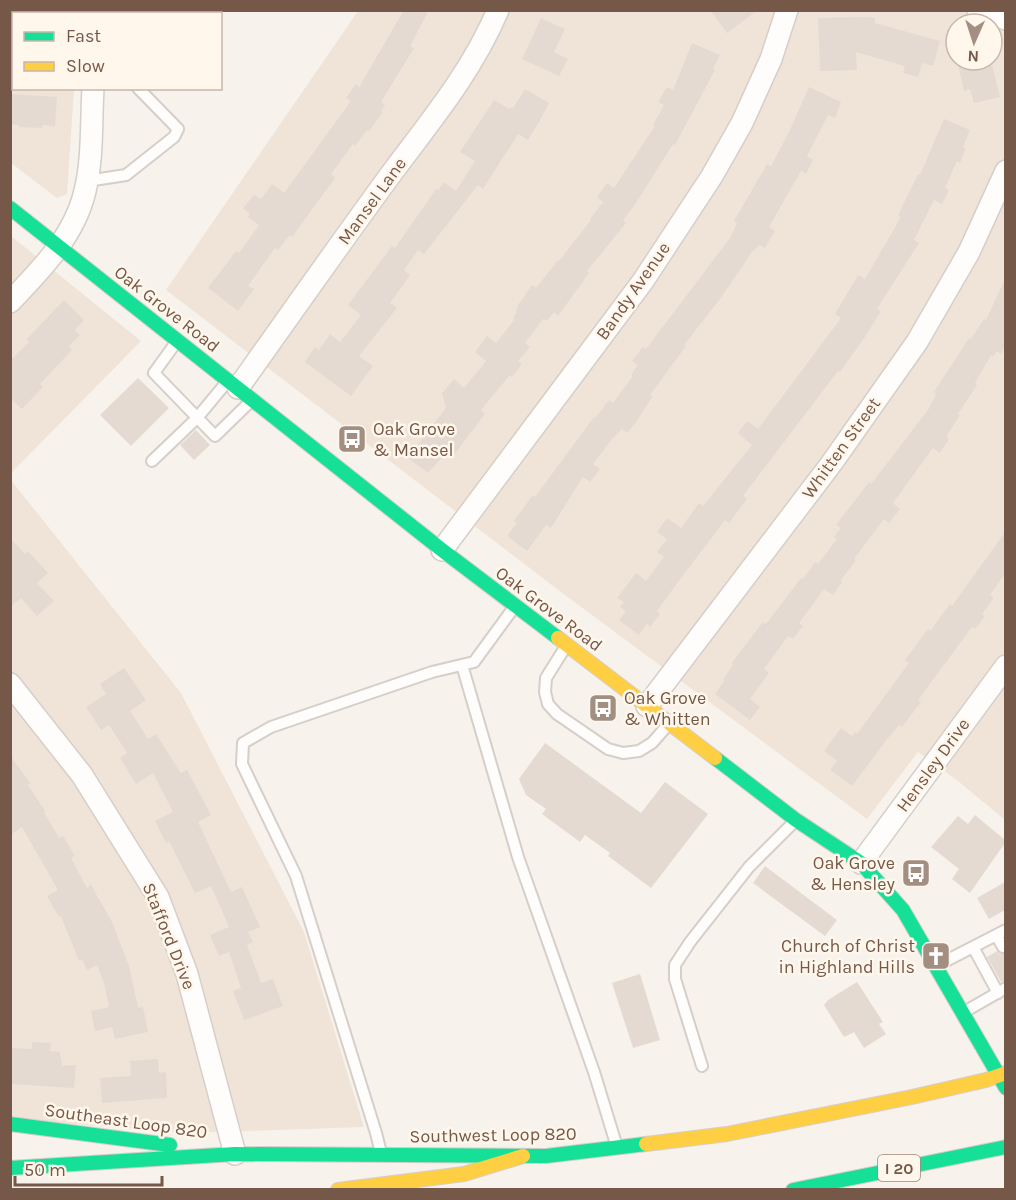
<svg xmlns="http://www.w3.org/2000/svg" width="1016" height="1200" font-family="Karla,sans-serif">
  <rect width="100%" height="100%" fill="#f7f2eb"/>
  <!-- residential -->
  <path fill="#f0e4d8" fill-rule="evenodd" d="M10,11H79V14H14V88L74,89L67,194L57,198L11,163Z
    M358,11H1005V820L958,781L918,752L867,819L565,595L166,290ZM956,24H992V60H956Z
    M11,236L141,341L11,473Z
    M10,479L181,693L304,932L364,1127L186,1133L11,1119Z"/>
  <!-- building -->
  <path fill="#e4dad2" d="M404,10H429L410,46L414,48L381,102L385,105L381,111L383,112L369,131L367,130L355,146L353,144L331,174L335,178L292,237L290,235L278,250L275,248L248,286L254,289L238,311L208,288L236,251L239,253L259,225L248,217L250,214L243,208L254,195L261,199L272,184L284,193L351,101L346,98L356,84L359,87Z
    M710,10H758L727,33Z
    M866,17L875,18V23L940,41L933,66L922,63L918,77L903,73L905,66L856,52L857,70L820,71L818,18Z
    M541,18L565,29L554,52L568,59L559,76L522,59Z
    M692,43L720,55L713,69L715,70L675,145L673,144L634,206L623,220L626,223L587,271L589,273L558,316L554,312L547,321L543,319L525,343L530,347L518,361L522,364L512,377L510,375L481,410L485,414L453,456L447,452L428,473L408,458L446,408L442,393L454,379L464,388L486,361L475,352L487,336L496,343L515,319L513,318L517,312L516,311L518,305L532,285L536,288L558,260L559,261L591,220L590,219L603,202L597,197L607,183L614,188L655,126L653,125L664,105L658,102L667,87L673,90Z
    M957,60H991L1000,97L974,103L970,89L964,91Z
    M809,87L841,102L835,118L828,115L807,156L813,160L806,174L801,171L769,227L775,231L765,248L760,245L752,252L720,299L684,345L686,346L650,395L653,396L637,421L627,433L622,429L613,438L593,464L600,469L590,482L583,477L551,528L546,525L527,551L507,536L517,523L514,521L533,495L535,497L594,417L595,418L609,400L613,403L633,376L631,375L638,365L632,361L643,347L646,349L730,238L737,223L734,221L767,164L771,166L790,130Z
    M525,89L549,103L539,122L528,140L518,134L483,189L478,185L424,254L418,250L404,270L410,275L390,303L397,308L359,356L373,366L351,396L305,362L315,347L319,350L330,334L340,342L361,315L348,305L392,246L395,248L436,189L438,190L444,182L456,191L475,161L460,152L494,100L510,109L511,107L513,108Z
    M10,94L57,97L55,126L42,125V128L19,127V125L10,124Z
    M944,119L970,130L963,147L966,148L960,163L957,161L945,188L949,190L942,204L934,200L914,240L919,243L877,309L881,311L865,337L840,372L838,371L743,496L747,499L729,523L725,520L678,582L657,611L660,614L650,627L647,624L639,635L619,620L626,611L620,607L624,602L617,598L636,573L646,581L664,557L657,552L667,539L657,532L667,518L681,528L699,503L703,506L752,445L738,433L747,421L758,429L841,318L835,314L858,275L865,279L901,217L898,216L902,207L918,174L920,175Z
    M1005,279V346L1001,354L997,351L993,357L991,355L975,383L977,385L958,414L960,415L946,437L949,439L940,453L933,448L893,503L900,509L889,523L884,519L854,559L856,560L841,580L842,582L833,595L824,589L799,623L803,626L793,639L788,636L764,669L769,673L750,699L760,707L750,720L715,694L725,680L723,679L733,665L731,664L763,622L766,624L801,578L803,579L815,562L818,564L837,539L834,537L841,528L836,525L869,482L871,484L928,410L936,394L934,392L969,338L971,339L984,319L986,320Z
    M64,300L84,320L75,330L80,335L69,346L72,350L40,384L43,387L22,409L10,398V361L29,342L27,339Z
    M138,378L169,408L131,446L100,415Z
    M196,430L210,445L194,460L180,445Z
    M1005,532V574L990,595L994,598L982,614L985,616L975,629L972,627L918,700L921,702L902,727L899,725L888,738L852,786L830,770L837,761L824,751L841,728L852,736L855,732L857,734L909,663L905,660L928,629L930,631L950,604L952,606Z
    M10,538L25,554L28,551L48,573L37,583L54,601L37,616L21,598L10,607Z
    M124,668L146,700L130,711L148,739L156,734L181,773L187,770L211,815L198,822L231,892L242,887L260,927L248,932L253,942L247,945L261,983L273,979L283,1006L244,1020L233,991L241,988L229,952L219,956L210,935L229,927L211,886L195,893L169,841L166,843L155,821L173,812L153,773L136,784L120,758L127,753L109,725L101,730L86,707L106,694L100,684Z
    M545,743L641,813L665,782L708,814L651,888L608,856L610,853L585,835L580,842L542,814L546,809L526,795L519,779Z
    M10,755L30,783L28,785L45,811L44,812L59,838L63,836L75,856L71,858L87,888L91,885L112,922L129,966L138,1008L143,1007L148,1032L115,1039L112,1027L95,1031L91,1011L109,1007L104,983L97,965L87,970L82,959L79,961L61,916L59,917L47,896L58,890L22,827L10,835Z
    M975,815L1005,840V843L970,893L952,879L959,869L931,847L958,816L968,824Z
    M765,866L837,920L825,936L753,883Z
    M1005,882V910L989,919L977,898Z
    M997,951L1000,954H1005V981L1001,982L987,957Z
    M640,974L660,1040L633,1048L612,983Z
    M857,982L883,1022L879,1024L886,1034L864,1048L854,1032L844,1037L824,1005L828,1000Z
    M32,1042L51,1043L50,1051L60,1052L62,1066L76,1065L74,1088L10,1084V1048L32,1049Z
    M158,1059L159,1073L166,1072L167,1098L102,1103L100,1078L131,1076L130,1061Z"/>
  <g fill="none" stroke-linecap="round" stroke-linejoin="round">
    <!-- lane casing -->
    <g stroke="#d6cec8" stroke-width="14">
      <path id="lane" d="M131,10V14
        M87,181L126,175L174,137L178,129L138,88
        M177,341L154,373L215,436L250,402
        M152,461L197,418L226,383
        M566,646L546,678L545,692L548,704L557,714L608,749L623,753L639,751L652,743L667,726
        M462,665L518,857L594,1072L617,1147
        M996,935L1003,947
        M973,947L998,993
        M936,966L1006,930
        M964,1012L1006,988
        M702,1066L675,979V965L690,942L749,867L794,822
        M381,1153L376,1133L296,876L242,764L243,743L271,727L432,672L474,662L515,606"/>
    </g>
    <!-- street casing -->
    <g stroke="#d6cec8" stroke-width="24">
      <path id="street" d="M978,10L1006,19
        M98,14V10
        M10,302C41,270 75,235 85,191C93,158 91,122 93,88
        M238,388C290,315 341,242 394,170C433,118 472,71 498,10
        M442,550L643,281L712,176L742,123L771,59L787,10
        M10,684L82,775L158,897L187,974L235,1154
        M647,706L831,464L917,342L969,252L1006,171
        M861,863L1006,666"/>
    </g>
    <!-- fast casing -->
    <g stroke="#d7cec7" stroke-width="16">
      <path id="fast" d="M10,208L442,550L558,638
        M715,758L796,820L861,863L903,910L1006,1088
        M10,1124L170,1145
        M10,1168L235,1154L546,1156L646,1144
        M793,1190L1006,1147"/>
    </g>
    <!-- slow casing -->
    <g stroke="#d7cec7" stroke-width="16">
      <path id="slow" d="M558,638L715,758
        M646,1144L727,1134L912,1097L986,1080L1006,1073
        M338,1190L464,1174L523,1156"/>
    </g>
    <!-- lane -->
    <use href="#lane" stroke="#fefdfc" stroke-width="10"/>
    <!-- street -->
    <use href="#street" stroke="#fefdfc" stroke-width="21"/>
    <!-- fast -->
    <use href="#fast" stroke="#16e098" stroke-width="14"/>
    <!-- slow -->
    <use href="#slow" stroke="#ffcf43" stroke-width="14"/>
  </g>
  <!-- icons -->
  <defs>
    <g id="bus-square" transform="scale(1.5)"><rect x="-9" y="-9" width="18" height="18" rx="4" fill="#a38e82" stroke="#fff7eb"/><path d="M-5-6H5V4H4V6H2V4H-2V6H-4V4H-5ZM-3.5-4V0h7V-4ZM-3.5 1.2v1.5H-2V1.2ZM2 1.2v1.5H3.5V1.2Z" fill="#fff"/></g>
    <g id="church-square" transform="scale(1.5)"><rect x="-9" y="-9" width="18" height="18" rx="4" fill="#a38e82" stroke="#fff7eb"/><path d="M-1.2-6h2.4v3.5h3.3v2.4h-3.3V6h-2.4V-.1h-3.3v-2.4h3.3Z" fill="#fff"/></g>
  </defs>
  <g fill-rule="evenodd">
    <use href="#bus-square" x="352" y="439"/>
    <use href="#bus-square" x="603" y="708"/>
    <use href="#bus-square" x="916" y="873"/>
    <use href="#church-square" x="936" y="956"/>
  </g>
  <g text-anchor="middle" stroke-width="5" stroke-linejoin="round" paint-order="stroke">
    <!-- shield labels -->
    <rect fill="#fff7eb" stroke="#9f887a" stroke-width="1.5" x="878" y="1155" width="42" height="26" rx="4.5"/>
    <g font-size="16" font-weight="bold" fill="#765849">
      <text x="899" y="1174">I 20</text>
    </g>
    <!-- street labels -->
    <g font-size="18" fill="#765849" stroke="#fff7eb">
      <text transform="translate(372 201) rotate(-54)" y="6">Mansel Lane</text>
      <text transform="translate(633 291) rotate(-55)" y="6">Bandy Avenue</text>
      <text transform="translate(167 309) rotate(38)" y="6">Oak Grove Road</text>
      <text transform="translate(841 448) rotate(-54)" y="6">Whitten Street</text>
      <text transform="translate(549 609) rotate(37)" y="6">Oak Grove Road</text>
      <text transform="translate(933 765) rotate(-54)" y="6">Hensley Drive</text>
      <text transform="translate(169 936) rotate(68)" y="6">Stafford Drive</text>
      <text transform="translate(126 1121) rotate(8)" y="6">Southeast Loop 820</text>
      <text transform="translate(493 1135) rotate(-1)" y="6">Southwest Loop 820</text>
    </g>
    <!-- poi labels -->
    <g font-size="18" fill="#765849" stroke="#fff7eb" text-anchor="start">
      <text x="373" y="435">Oak Grove<tspan x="373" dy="21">&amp; Mansel</tspan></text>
      <text x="624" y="704">Oak Grove<tspan x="624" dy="21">&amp; Whitten</tspan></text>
      <text x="895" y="869" text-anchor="end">Oak Grove<tspan x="895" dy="21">&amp; Hensley</tspan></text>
      <text x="915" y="952" text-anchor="end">Church of Christ<tspan x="915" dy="21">in Highland Hills</tspan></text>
    </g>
  </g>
  <!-- border -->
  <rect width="1016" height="1200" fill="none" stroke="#765849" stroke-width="24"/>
  <!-- legend -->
  <rect x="12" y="12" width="210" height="78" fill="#fff7eb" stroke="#c8b7aa" stroke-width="1.5"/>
  <rect x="24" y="32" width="30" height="9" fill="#16e098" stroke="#c8b7aa" stroke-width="1.5"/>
  <text x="66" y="42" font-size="18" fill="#765849">Fast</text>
  <rect x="24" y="62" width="30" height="9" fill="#ffcf43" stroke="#c8b7aa" stroke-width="1.5"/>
  <text x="66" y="72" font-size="18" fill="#765849">Slow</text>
  <!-- north arrow -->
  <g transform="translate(974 42) rotate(183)"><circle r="28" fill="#fff7eb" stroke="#c8b7aa" stroke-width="1.5"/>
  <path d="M0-4.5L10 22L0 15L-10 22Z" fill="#a38e82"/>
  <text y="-9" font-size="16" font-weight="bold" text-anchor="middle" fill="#765849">N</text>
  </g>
  <!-- scale -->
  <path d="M15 1176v9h147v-9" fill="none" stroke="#765849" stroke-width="3"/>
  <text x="24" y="1176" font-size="18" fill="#765849" stroke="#fff7eb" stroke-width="4.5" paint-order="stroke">50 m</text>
</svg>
